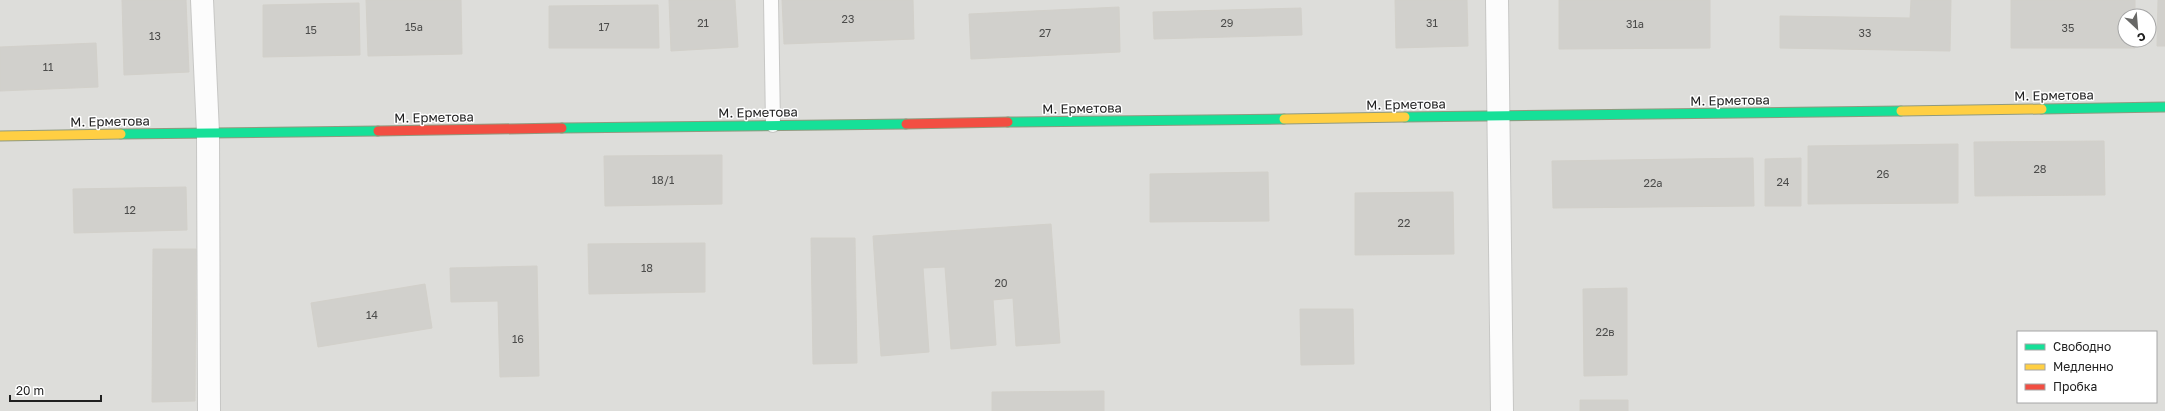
<svg xmlns="http://www.w3.org/2000/svg" width="2165" height="411" font-family="'Golos Text',sans-serif">
  <rect width="100%" height="100%" fill="#eeeee9"/>
  <!-- residential -->
  <path fill="#ddddda" fill-rule="evenodd" d="M0,0H2165V411H0ZM2125,16H2149V40H2125ZM2018,332H2156V402H2018Z"/>
  <!-- building -->
  <path fill="#d1d0cc" stroke="#d2d0ca" d="M122,0H186L189,72L124,75Z
    M366,0H461L462,54L368,56Z
    M669,0H735L738,47L671,51Z
    M782,0H913L914,39L784,44Z
    M1395,0H1467L1468,46L1396,48Z
    M1559,0H1710V48L1559,49Z
    M1911,0H1951L1950,51L1780,48V16L1910,18Z
    M2011,0H2135V16H2125V40H2135V48H2011Z
    M2158,0H2165V46H2157Z
    M359,3L360,55L263,57V5Z
    M658,5L659,48H549V6Z
    M1119,7L1120,52L971,59L969,14Z
    M1301,8L1302,35L1154,39L1153,12Z
    M96,43L98,87L0,91V47Z
    M2104,141L2105,195L1975,196L1974,142Z
    M1958,144V203L1808,204V146Z
    M722,155V204L605,206L604,156Z
    M1753,158L1754,206L1553,208L1552,161Z
    M1801,158V206H1765V159Z
    M1268,172L1269,221L1150,222V174Z
    M186,187L187,230L74,233L73,189Z
    M1453,192L1454,254L1355,255V193Z
    M1051,224L1060,343L1016,346L1013,298L993,300L996,345L951,349L945,267L923,268L929,352L881,356L873,236Z
    M811,238H855L857,363L813,364Z
    M705,243V292L589,294L588,244Z
    M153,249H196L195,401L152,402Z
    M537,266L539,376L500,377L498,301L451,302L450,268Z
    M425,284L432,328L318,347L311,303Z
    M1627,288V375L1584,376L1583,289Z
    M1300,309H1353L1354,364L1301,365Z
    M1104,391V411H992V392Z
    M1580,400H1628V411H1580Z"/>
  <g fill="none" stroke-linecap="round" stroke-linejoin="round">
    <!-- lane casing -->
    <g stroke="#c7c7c5" stroke-width="16">
      <path id="lane" d="M771,0L773,125"/>
    </g>
    <!-- street casing -->
    <g stroke="#c7c7c5" stroke-width="24">
      <path id="street" d="M202,0L208,133L209,411
        M1497,0L1502,411"/>
    </g>
    <!-- fast casing -->
    <g stroke="#909a7f" stroke-width="11">
      <path id="fast" d="M2042,109L2165,107
        M1405,117L1901,111
        M1008,122L1284,119
        M562,128L906,124
        M121,134L378,131"/>
    </g>
    <!-- slow casing -->
    <g stroke="#909a7f" stroke-width="11">
      <path id="slow" d="M1901,111L2042,109
        M1284,119L1405,117
        M0,136L121,134"/>
    </g>
    <!-- jam casing -->
    <g stroke="#909a7f" stroke-width="11">
      <path id="jam" d="M906,124L1008,122
        M378,131L562,128"/>
    </g>
    <!-- lane -->
    <use href="#lane" stroke="#fcfcfc" stroke-width="14"/>
    <!-- street -->
    <use href="#street" stroke="#fcfcfc" stroke-width="22"/>
    <!-- fast -->
    <use href="#fast" stroke="#16e098" stroke-width="9"/>
    <!-- slow -->
    <use href="#slow" stroke="#ffcf43" stroke-width="9"/>
    <!-- jam -->
    <use href="#jam" stroke="#f24e42" stroke-width="9"/>
  </g>
  <g text-anchor="middle" stroke-width="3" stroke-linejoin="round" paint-order="stroke">
    <!-- number labels -->
    <g font-size="11" fill="#4c4c4b">
      <text x="848" y="23">23</text>
      <text x="703" y="27">21</text>
      <text x="1227" y="27">29</text>
      <text x="1432" y="27">31</text>
      <text x="1635" y="28">31а</text>
      <text x="414" y="31">15а</text>
      <text x="604" y="31">17</text>
      <text x="2068" y="32">35</text>
      <text x="311" y="34">15</text>
      <text x="1045" y="37">27</text>
      <text x="1865" y="37">33</text>
      <text x="155" y="40">13</text>
      <text x="48" y="71">11</text>
      <text x="2040" y="173">28</text>
      <text x="1883" y="178">26</text>
      <text x="663" y="184">18/1</text>
      <text x="1783" y="186">24</text>
      <text x="1653" y="187">22а</text>
      <text x="130" y="214">12</text>
      <text x="1404" y="227">22</text>
      <text x="647" y="272">18</text>
      <text x="1001" y="287">20</text>
      <text x="372" y="319">14</text>
      <text x="1605" y="336">22в</text>
      <text x="518" y="343">16</text>
    </g>
    <!-- street labels -->
    <g font-size="13" fill="#202020" stroke="#fff">
      <text transform="translate(2054 95) rotate(-1)" y="5">М. Ерметова</text>
      <text transform="translate(1730 100) rotate(-1)" y="5">М. Ерметова</text>
      <text transform="translate(1406 104) rotate(-1)" y="5">М. Ерметова</text>
      <text transform="translate(1082 108) rotate(-1)" y="5">М. Ерметова</text>
      <text transform="translate(758 112) rotate(-1)" y="5">М. Ерметова</text>
      <text transform="translate(434 117) rotate(-1)" y="5">М. Ерметова</text>
      <text transform="translate(110 121) rotate(-1)" y="5">М. Ерметова</text>
    </g>
  </g>
  <!-- legend -->
  <rect x="2017" y="331" width="140" height="72" fill="#ffffff" stroke="#a6a6a6"/>
  <rect x="2025" y="344" width="20" height="6" fill="#16e098" stroke="#a6a6a6"/>
  <text x="2053" y="351" font-size="12" fill="#202020">Свободно</text>
  <rect x="2025" y="364" width="20" height="6" fill="#ffcf43" stroke="#a6a6a6"/>
  <text x="2053" y="371" font-size="12" fill="#202020">Медленно</text>
  <rect x="2025" y="384" width="20" height="6" fill="#f24e42" stroke="#a6a6a6"/>
  <text x="2053" y="391" font-size="12" fill="#202020">Пробка</text>
  <!-- north arrow -->
  <g transform="translate(2137 28) rotate(154)"><circle r="19" fill="#ffffff" stroke="#a6a6a6"/>
  <path d="M0-3L7 15L0 10L-7 15Z" fill="#686866"/>
  <text y="-6" font-size="11" font-weight="bold" text-anchor="middle" fill="#202020">С</text>
  </g>
  <!-- scale -->
  <path d="M10 395v6h91v-6" fill="none" stroke="#202020" stroke-width="2"/>
  <text x="16" y="395" font-size="12" fill="#202020" stroke="#ffffff" stroke-width="3" paint-order="stroke">20 m</text>
</svg>
